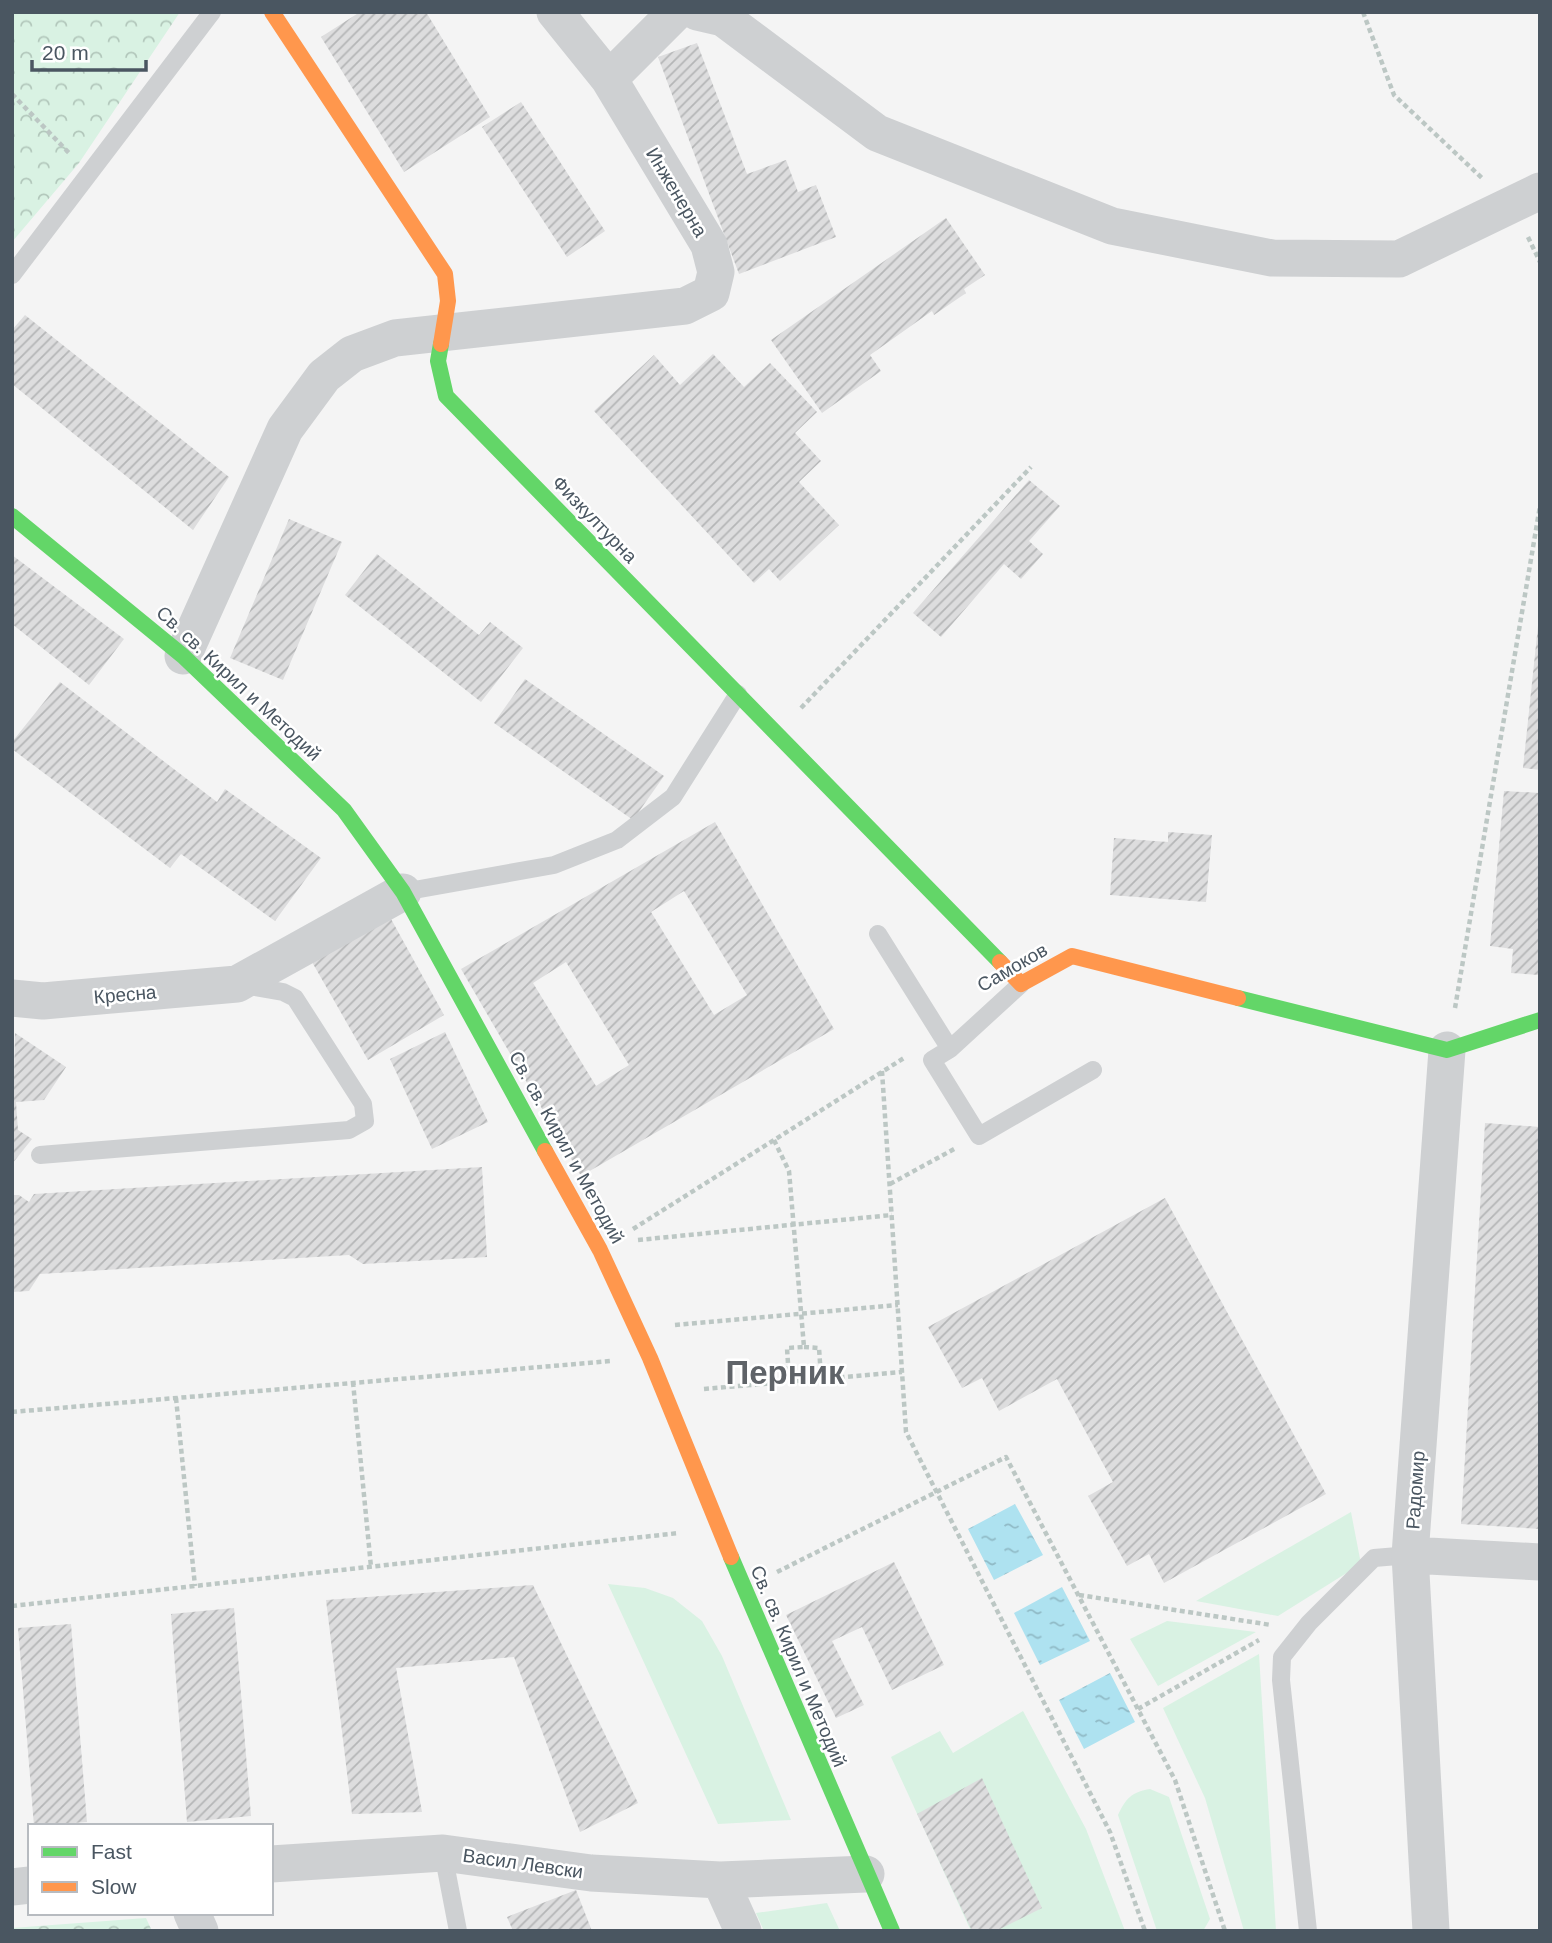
<svg xmlns="http://www.w3.org/2000/svg" width="1552" height="1943" font-family="Helvetica,sans-serif">
  <defs>
    <pattern id="park-crowns" width="20" height="18" patternUnits="userSpaceOnUse" patternTransform="scale(1.75)"><rect width="20" height="18" fill="#d9f2e3"/><path d="M2 6a3 3 0 1 1 6 0M12 15a3 3 0 1 1 6 0" fill="none" stroke="#b2c7bb"/></pattern>
    <pattern id="water-ripples" width="26" height="14" patternUnits="userSpaceOnUse" patternTransform="scale(1.75)"><rect width="26" height="14" fill="#aee2f0"/><path d="M2 4q2-2 4 0t4 0M15 11q2-2 4 0t4 0" fill="none" stroke="#90bac6"/></pattern>
    <pattern id="building-hatch" width="6" height="6" patternUnits="userSpaceOnUse" patternTransform="scale(1.75)"><rect width="6" height="6" fill="#ddddde"/><path d="M-1 1l2-2M0 6l6-6M5 7l2-2" fill="none" stroke="#b5b6b7"/></pattern>
  </defs>
  <rect width="100%" height="100%" fill="#f4f4f4"/>
  <!-- grass -->
  <path fill="#d9f2e3" d="M1351,1512L1361,1564L1278,1616L1196,1601Z
    M608,1584L645,1588L673,1598L702,1621L722,1656L791,1820L718,1824Z
    M1167,1621L1256,1632L1158,1686L1130,1639Z
    M1259,1654L1276,1931H1244L1205,1798L1163,1708Z
    M1023,1711L1086,1829L1125,1931H971L891,1757L940,1731L953,1753Z
    M1150,1789L1169,1797L1210,1919L1203,1931H1157L1118,1815C1126,1798 1132,1792 1150,1789Z
    M827,1903L840,1931H764L756,1913Z"/>
  <!-- park -->
  <path fill="url(#park-crowns)" d="M12,12H180L79,163L12,242Z
    M146,1918L152,1931H12V1928Z"/>
  <!-- water -->
  <path fill="url(#water-ripples)" d="M1015,1504L1043,1555L994,1580L968,1529Z
    M1062,1587L1090,1641L1040,1665L1014,1613Z
    M1110,1673L1135,1722L1084,1749L1059,1700Z"/>
  <!-- building -->
  <path fill="url(#building-hatch)" fill-rule="evenodd" d="M360,12H426L490,117L404,172L321,37Z
    M697,43L747,174L786,160L798,192L816,185L836,237L739,274L658,57Z
    M521,102L605,231L567,257L482,127Z
    M946,218L985,275L964,289L966,293L934,315L932,311L870,355L881,371L822,413L771,340Z
    M25,315L229,477L193,530L12,384V330Z
    M713,354L744,387L770,363L817,412L795,433L821,461L799,482L839,525L780,581L769,569L754,583L594,411L654,355L680,385Z
    M1029,480L1060,506L1029,541L1043,554L1021,579L1004,564L941,637L913,613Z
    M289,519L342,542L283,680L230,658Z
    M377,554L479,635L490,622L523,648L481,702L345,595Z
    M12,555L124,639L89,685L12,624Z
    M1538,626H1540V770L1523,768Z
    M525,679L664,776L633,820L494,723Z
    M60,682L217,802L225,789L321,858L275,921L181,854L170,868L12,749V742Z
    M1504,791L1540,793V975L1511,973L1513,949L1490,946Z
    M715,822L834,1029L581,1176L461,969ZM684,891L747,995L714,1015L651,912ZM566,962L629,1065L596,1086L533,983Z
    M1168,832L1212,835L1206,902L1110,895L1114,838L1168,842Z
    M385,908L444,1015L368,1060L308,955Z
    M445,1032L488,1122L432,1149L390,1059Z
    M15,1033L66,1067L44,1100L16,1102L18,1130L32,1139L12,1164Z
    M1485,1123L1540,1127V1529L1461,1524Z
    M482,1167L487,1257L363,1264L349,1255L40,1274L29,1291L12,1292V1195H19L29,1202L34,1194Z
    M1165,1198L1326,1494L1164,1583L1149,1554L1127,1566L1088,1496L1113,1482L1057,1379L999,1411L982,1378L962,1388L928,1327Z
    M894,1562L944,1665L892,1690L862,1627L832,1641L864,1705L836,1718L786,1615Z
    M533,1585L638,1803L580,1832L514,1657L396,1668L422,1812L352,1814L326,1600Z
    M234,1608L251,1816L187,1822L171,1614Z
    M71,1624L87,1822L34,1826L18,1628Z
    M982,1778L1042,1908L996,1931H972L917,1814Z
    M576,1890L592,1931H513L507,1917Z"/>
  <g fill="none" stroke-linecap="round" stroke-linejoin="round">
    <!-- path -->
    <path stroke="#bcc7c4" stroke-width="4.5" stroke-dasharray="5 3.5" stroke-linecap="butt" d="M1363,12L1394,95L1483,179
      M12,94L70,154
      M1528,237L1540,262
      M801,708L1031,467
      M1455,1008L1540,506
      M882,1071L906,1432L1110,1832L1145,1931
      M774,1140L789,1171L804,1347L787,1348L789,1379
      M890,1184L956,1148
      M633,1229L904,1058
      M638,1240L892,1215
      M675,1325L898,1305
      M804,1347L819,1348L821,1377
      M353,1382L371,1567
      M704,1389L902,1372
      M176,1398L195,1586
      M12,1412L611,1361
      M777,1572L1006,1457L1175,1780L1225,1931
      M1079,1595L1271,1625
      M12,1606L679,1533
      M1138,1709L1259,1640"/>
    <!-- lane -->
    <path stroke="#ced0d2" stroke-width="18" d="M12,275L212,12
      M403,892L554,865L617,840L673,797L738,694
      M878,934L950,1049
      M1021,984L950,1049L932,1060L979,1136L1093,1070
      M40,1155L349,1130L365,1121L363,1104L295,998L283,992L244,985
      M443,1853L458,1931
      M1308,1931L1281,1680L1282,1657L1309,1623L1374,1558L1410,1555"/>
    <!-- street -->
    <path stroke="#ced0d2" stroke-width="37" d="M697,12L723,18L877,133L1112,226L1272,258L1399,259L1540,191
      M609,79L676,12
      M183,656L285,429L324,376L352,354L395,338L685,306L711,293L716,272L709,245L609,79L555,12
      M12,998L43,1001L237,984L403,892
      M1410,1555L1540,1562
      M271,1864L443,1853L591,1873L720,1880L743,1931
      M720,1880L866,1874
      M12,1887L30,1885
      M192,1913L200,1931
      M1431,1931L1410,1555L1447,1050"/>
    <!-- fast -->
    <path stroke="#63d668" stroke-width="16" d="M441,344L438,361L446,396L1000,962
      M12,516L183,656L344,810L403,892L545,1151
      M1238,998L1447,1050L1540,1020
      M731,1557L892,1931"/>
    <!-- slow -->
    <path stroke="#ff974d" stroke-width="16" d="M272,12L445,274L448,301L441,344
      M1000,962L1021,984L1072,956L1238,998
      M545,1151L600,1250L650,1358L731,1557"/>
  </g>
  <g text-anchor="middle" stroke-width="5" stroke-linejoin="round" paint-order="stroke">
    <!-- street labels -->
    <g font-size="19" fill="#4a5661" stroke="#fff">
      <text transform="translate(677 192) rotate(59)" y="7">Инженерна</text>
      <text transform="translate(595 519) rotate(46)" y="7">Физкултурна</text>
      <text transform="translate(239 683) rotate(43)" y="7">Св. св. Кирил и Методий</text>
      <text transform="translate(1012 967) rotate(-30)" y="7">Самоков</text>
      <text transform="translate(125 994) rotate(-5)" y="7">Кресна</text>
      <text transform="translate(567 1147) rotate(61)" y="7">Св. св. Кирил и Методий</text>
      <text transform="translate(1415 1490) rotate(-86)" y="7">Радомир</text>
      <text transform="translate(799 1666) rotate(67)" y="7">Св. св. Кирил и Методий</text>
      <text transform="translate(523 1863) rotate(8)" y="7">Васил Левски</text>
    </g>
    <!-- town labels -->
    <g font-size="33" font-weight="bold" fill="#5f6368" stroke="#fff">
      <text x="785" y="1384">Перник</text>
    </g>
  </g>
  <!-- border -->
  <rect width="1552" height="1943" fill="none" stroke="#4a5661" stroke-width="28"/>
  <!-- legend -->
  <rect x="28" y="1824" width="245" height="91" fill="#ffffff" stroke="#b7bbc0" stroke-width="2"/>
  <rect x="42" y="1847" width="35" height="10" fill="#63d668" stroke="#b7bbc0" stroke-width="2"/>
  <text x="91" y="1859" font-size="21" fill="#4a5661">Fast</text>
  <rect x="42" y="1882" width="35" height="10" fill="#ff974d" stroke="#b7bbc0" stroke-width="2"/>
  <text x="91" y="1894" font-size="21" fill="#4a5661">Slow</text>
  <!-- scale -->
  <path d="M32 60v10h114v-10" fill="none" stroke="#4a5661" stroke-width="3.5"/>
  <text x="42" y="60" font-size="21" fill="#4a5661" stroke="#ffffff" stroke-width="5" paint-order="stroke">20 m</text>
</svg>
